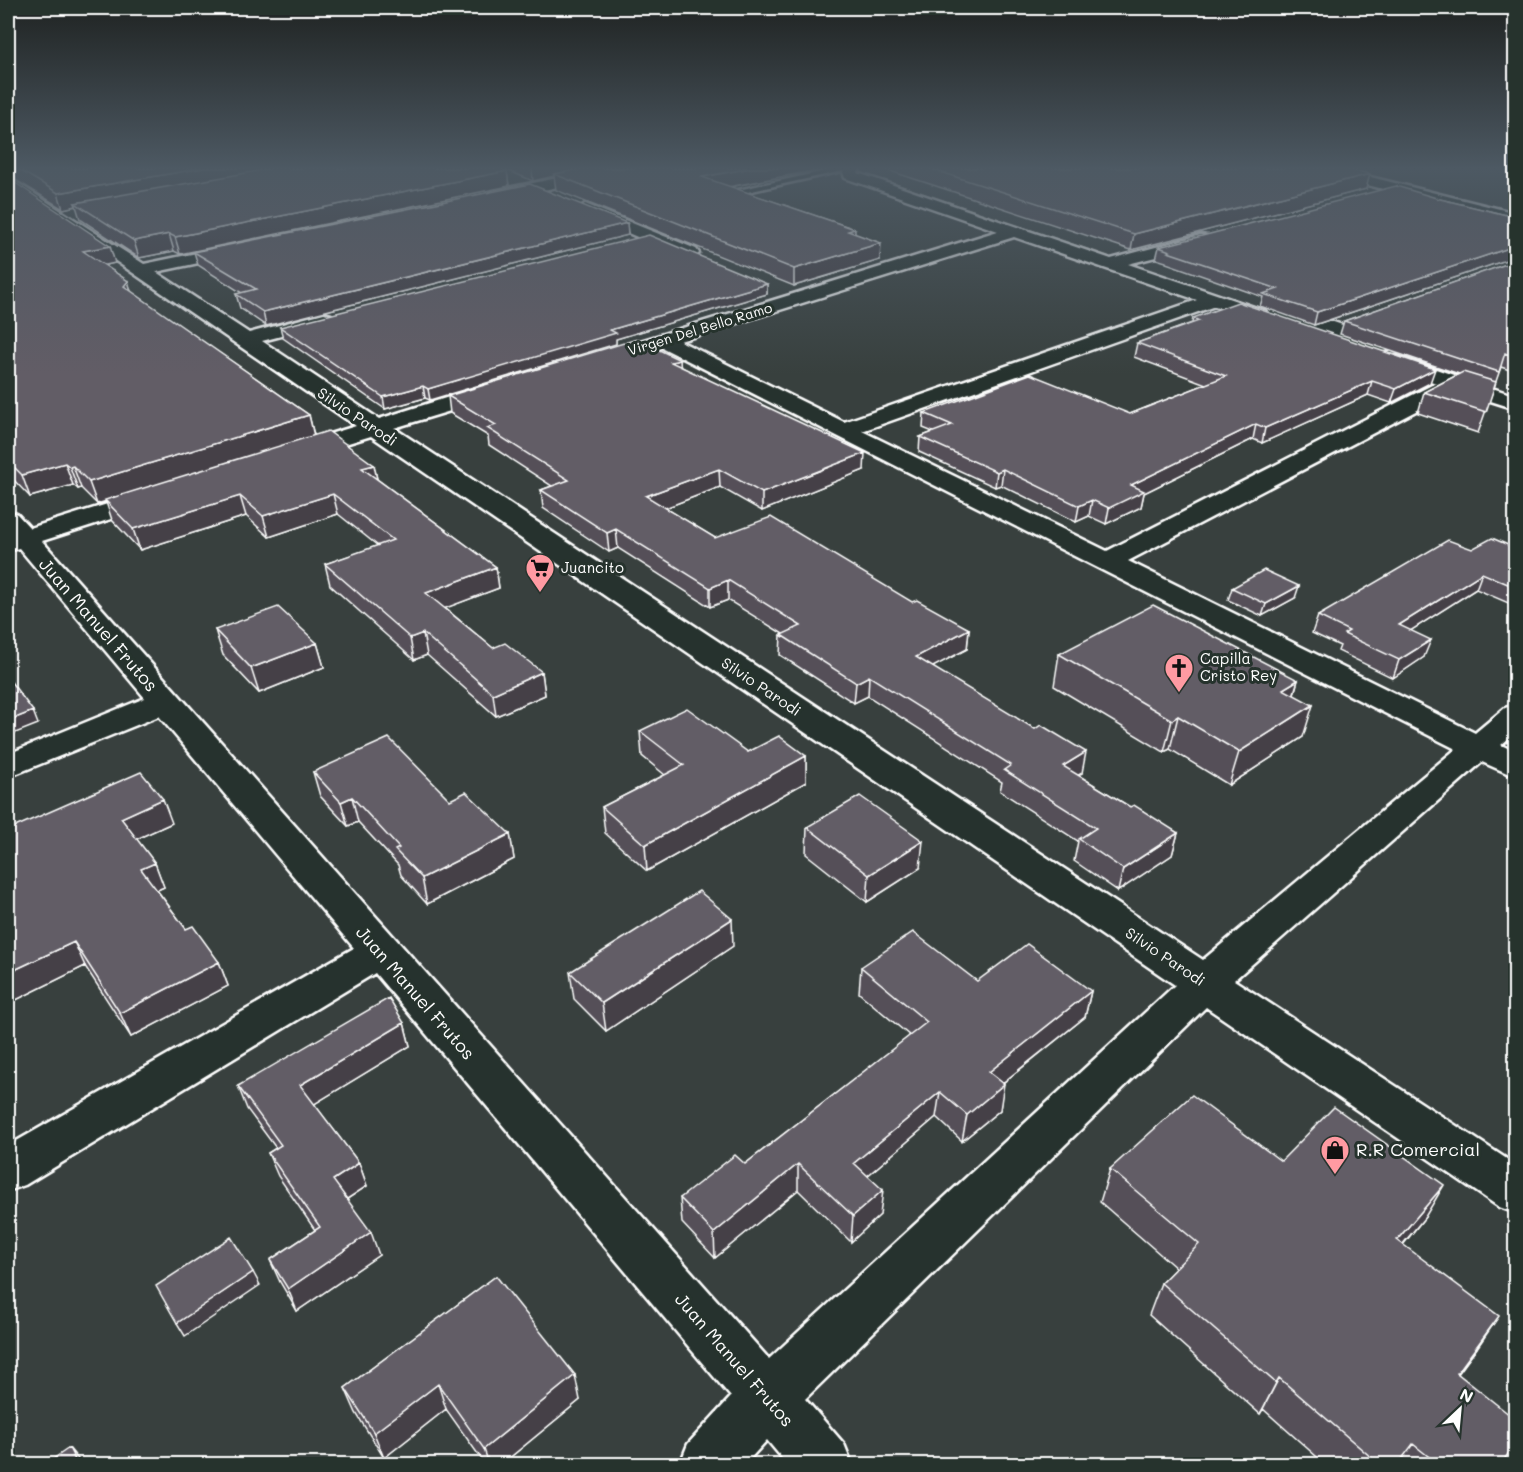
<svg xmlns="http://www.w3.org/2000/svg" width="1523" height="1472" font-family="Mali,sans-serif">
  <rect width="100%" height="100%" fill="#38403e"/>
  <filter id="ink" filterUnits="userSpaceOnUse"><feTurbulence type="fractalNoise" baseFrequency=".0167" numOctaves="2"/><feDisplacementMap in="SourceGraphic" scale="12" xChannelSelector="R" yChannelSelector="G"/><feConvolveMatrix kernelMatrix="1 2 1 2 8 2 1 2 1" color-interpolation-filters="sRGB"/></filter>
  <g filter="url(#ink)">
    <!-- green -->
    <path fill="#626f51" stroke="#b0b7a8" stroke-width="1.5" d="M863,173L1108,256V257L858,174Z"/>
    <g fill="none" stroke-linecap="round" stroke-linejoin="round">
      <!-- service casing -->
      <g stroke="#fff" stroke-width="5">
        <path id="service" d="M839,168H856L734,195L729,192Z"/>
      </g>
      <!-- minor casing -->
      <g stroke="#fff" stroke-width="5">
        <path id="minor" d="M607,168H634L627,172L493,201L485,196L493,191Z
          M847,168H861L858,173L1111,259L1201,235L1207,236L1209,240L1207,244L1128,264L1269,312L1267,309L1269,305H1283L1390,341L1393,345L1390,349L1383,351L1280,317L1283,320L1280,324L1273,326L1215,306L862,431L1107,551L1436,383L1383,364L1380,360L1383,356H1397L1516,396V409L1456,390L1128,561L1475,733L1505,708L1516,705V732L1501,745L1516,752V777L1482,762L1234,980L1516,1165V1213L1499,1207L1206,1007L805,1399L844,1444L852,1464H787L767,1440L745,1464H680L688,1444L731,1397L375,973L25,1185L8,1191V1146L354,948L159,716L8,777V754L145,698L19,548L8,551V511L17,514L30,528L143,493L152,490L161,493L165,498L161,503L42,541L769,1359L1175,985L371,436L303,457H287L283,452L287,447L356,426L8,187V177L144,264L240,244L246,245L248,249L246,253L156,272L249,333L324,313L331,315L334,319L331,323L262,341L379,419L484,386H500L503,391L500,396L394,428L1203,960L1456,749L661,347L605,364L598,362L595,358L598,354L998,231L845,178L843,172ZM1014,237L1197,300L844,422L680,341Z
          M1311,168H1334L1516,213V223L1313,171Z
          M585,204L696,249L699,253L696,257H684L579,212L577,209Z"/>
      </g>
      <!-- service -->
      <use href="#service" fill="#26332d" fill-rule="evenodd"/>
      <!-- minor -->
      <use href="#minor" fill="#26332d" fill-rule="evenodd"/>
    </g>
    <!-- wall -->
    <path fill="#545058" stroke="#fff" stroke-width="1.5" d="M8,168H500L507,171L509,186L180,254L174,251L139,258L80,219L76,206L63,209L8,175V177Z
      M502,168H827L730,187L855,229V234L880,260L794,286L556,190L554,176L533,181Z
      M881,168H1345L1366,189L1131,250Z
      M8,178L115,263L104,265L128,281L131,292L309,415L314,435L374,465L377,479L496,567L499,588L445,608L493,648L542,672L545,695L496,716L427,655L414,660L330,585L325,564L378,546L338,514L269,537L246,516L140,550L112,520L106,502L97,504L81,488L78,489L73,485L30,497L8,474Z
      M1440,199L1515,217V257L1314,325L1260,306L1263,297L1166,263V262L1156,259L1159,247Z
      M627,223L628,235L266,326L240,308L236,294L242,293L198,265L194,252Z
      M1515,261V372L1501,367L1478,433L1418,413L1424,392L1459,374L1340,334L1344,321Z
      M767,284V294L616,339V344L430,400L425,398L385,409L283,338L280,327Z
      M1193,318L1430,383L1391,403L1368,395L1262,443L1253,439L1144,493L1141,507L1106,524L1089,516L1076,522L1001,485L995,487L919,452L920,437L933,432L923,428L924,413L1130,414L1206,384L1134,357L1137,343L1192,323Z
      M680,360V366L864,470L762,511L720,487L665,508L715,538L912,602L969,629L967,649L932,667L1082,773L1078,775L1130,807L1178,833L1172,855L1118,891L1074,861L1078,841L1000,791L1002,782L868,696L854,703L780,655L781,635L783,634L728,600L710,607L618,548L609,552L543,508L541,490L552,486L489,445L488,436L450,413L448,396Z
      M1515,548V604L1513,605L1476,589L1411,630L1424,657L1393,678L1338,651L1340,646L1312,633L1318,616L1472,549Z
      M1232,588L1295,598L1262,616L1228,600Z
      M215,630L317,643L324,667L259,693L223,655Z
      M1059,654L1298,680L1294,695L1303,737L1229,785L1170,749L1164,752L1054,686Z
      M640,731L748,752L806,756V782L647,871L605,833L602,807L665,775L642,756Z
      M313,772L450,800L510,834L514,859L427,904L401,875L398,865L358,822L348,826L320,796Z
      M172,823L136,839L155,863L164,887L157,890L186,929L219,962L228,986L131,1037L85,966L12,1002L8,993V830Z
      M807,827L920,868L867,902L806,854Z
      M733,946L606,1031L574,999L570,972Z
      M861,967L977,981L1091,991L1085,1017L1003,1083L1000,1110L962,1141L936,1117L867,1176L880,1215L851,1242L798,1190L715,1258L682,1223L680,1198L745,1164L910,1036L859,993Z
      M404,1023L410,1046L314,1104L359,1163L367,1186L347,1199L379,1255L297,1311L280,1282L270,1260L315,1230L278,1176L268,1153L276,1148L247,1109L238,1086Z
      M1281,1161L1425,1217L1403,1245L1477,1348L1458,1374L1501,1464H1325L1263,1409L1260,1414L1149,1315L1161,1283L1176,1268L1100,1202L1110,1169Z
      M496,1276L580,1400L502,1464H485L446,1409L384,1458L356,1413L345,1388Z"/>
    <!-- shaded-wall -->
    <path fill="#454147" stroke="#fff" stroke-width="1.5" d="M203,168H289L75,203L76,206L63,209L58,193Z
      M532,168H597L554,174V176L533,181Z
      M751,168H827L702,192V177Z
      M507,171L509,186L180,254L175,237Z
      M1370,174L1366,189L1131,250L1134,234Z
      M627,223L628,235L266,326L263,312Z
      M169,234L174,251L139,258L134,241Z
      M881,243L880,260L794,286V269Z
      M110,246L115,263L88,269L83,251Z
      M1515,246V257L1314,325L1317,312Z
      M128,281L133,298L124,286Z
      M767,284V294L616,339V344L430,400L428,389L610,330Z
      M680,360L681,376L671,362Z
      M1435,369L1430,383L1391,403L1396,389Z
      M1372,381L1368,395L1262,443L1265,428Z
      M423,386L425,398L385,409L383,397Z
      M309,415L314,436L97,504L89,482Z
      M1256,424L1253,439L1144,493L1141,507L1106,524L1109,508L1131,485Z
      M865,453L864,470L762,511V493Z
      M65,463L73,485L30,497L22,475Z
      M374,465L378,484L362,468Z
      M73,466L81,488L78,489L70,467Z
      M719,469L720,487L647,515L646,496Z
      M1003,469L1001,485L995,487L997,472Z
      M333,494L338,514L269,537L263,516Z
      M240,496L246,516L140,550L133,529Z
      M1092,500L1089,516L1076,522L1079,506Z
      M616,529L618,548L609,552L607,533Z
      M496,567L499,588L430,614L426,593Z
      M1482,573L1476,589L1393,642L1399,625Z
      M728,580V600L710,607V588Z
      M1299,586L1295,598L1262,616L1266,604Z
      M969,629L967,649L914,677L916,657Z
      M423,633L427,655L414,660L410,638Z
      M1431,640L1424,657L1393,678L1399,660Z
      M317,643L324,667L259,693L251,668Z
      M542,672L545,695L496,716L493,694Z
      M869,676L868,696L854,703L856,683Z
      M1298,680L1288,712L1283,689Z
      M1313,705L1303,737L1229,785L1239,752Z
      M33,711L38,724L8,736V721Z
      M1178,716L1170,749L1164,752L1172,720Z
      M1086,752L1082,773L1059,787L1063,766Z
      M806,756V782L647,871L645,845Z
      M352,797L358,822L348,826L341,802Z
      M163,799L172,823L130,842L121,818Z
      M1178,833L1172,855L1118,891L1123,869Z
      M510,834L514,859L427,904L422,878Z
      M923,841L920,868L867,902L869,875Z
      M155,863L164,887L151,893L141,869Z
      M732,919L733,946L606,1031L602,1003Z
      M74,942L85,966L12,1002L8,993V973Z
      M219,962L228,986L131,1037L120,1013Z
      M1091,991L1085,1017L985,1097L989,1072Z
      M404,1023L410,1046L308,1108L300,1085Z
      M1004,1084L1000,1110L962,1141L967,1115Z
      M940,1092L936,1117L852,1189L854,1163Z
      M359,1163L367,1186L341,1203L333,1180Z
      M798,1164V1190L715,1258L714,1233Z
      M1444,1185L1425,1217L1379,1273L1397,1240Z
      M883,1190L880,1215L851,1242L853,1216Z
      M371,1232L379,1255L297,1311L288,1289Z
      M253,1272L260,1285L185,1336L177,1323Z
      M8,1280L11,1287L8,1289Z
      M1499,1316L1477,1348L1435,1404L1457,1373Z
      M575,1375L580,1400L502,1464H489L484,1449Z
      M1279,1378L1263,1409L1260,1414L1276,1383Z
      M438,1384L446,1409L384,1458L374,1433Z
      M69,1448L82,1464H77Z"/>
    <!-- building -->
    <path fill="#625d66" stroke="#fff" stroke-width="1.5" d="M16,168H203L58,193Z
      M274,168H500L507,171L175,237L169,234L134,241L75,203Z
      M586,168H751L702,177L855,229L848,231L881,243L794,269L554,174Z
      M928,168H1345L1370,174L1134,234Z
      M8,178L110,246L83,251L128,281L124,286L309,415L89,482L73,466L70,467L65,463L22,475L8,461Z
      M530,184L627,223L263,312L236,294L256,289L194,252Z
      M1396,186L1440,199L1515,217V246L1317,312L1263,294L1278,289L1168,252L1170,251L1159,247Z
      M649,235L767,284L610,330L616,333L428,389L423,386L383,397L280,327Z
      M1515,261V357L1505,353L1499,372L1344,321Z
      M1238,302L1435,369L1396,389L1372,381L1265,428L1256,424L1131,485L1144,491L1109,508L1092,500L1079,506L1003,469L997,472L920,437L952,425L924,413L1030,374L1130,414L1226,376L1137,343L1199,321L1193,318Z
      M637,339L680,360L671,362L865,453L762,493L719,469L646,496L715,538L771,517L912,602L917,600L969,629L916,657L1035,729L1041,725L1086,752L1063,766L1130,807L1134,805L1178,833L1123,869L1079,839L1096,828L1004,770L1011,765L869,676L856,683L781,635L801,626L728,580L710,588L616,529L607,533L541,490L569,480L487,428L496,425L448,396Z
      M1463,372L1496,382L1486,412L1424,392Z
      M328,431L374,465L362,468L496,567L426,593L493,648L505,643L542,672L493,694L423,633L410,638L325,564L393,540L333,494L263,516L240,496L133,529L105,500Z
      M1492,538L1515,548V587L1482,573L1399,625L1431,640L1399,660L1344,634L1349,631L1318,616L1448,540L1472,549Z
      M1264,570L1299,586L1266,604L1232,588Z
      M1153,605L1298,680L1283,689L1313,705L1239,752L1178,716L1172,720L1059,654Z
      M278,607L317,643L251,668L215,630Z
      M8,678L33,711L8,721Z
      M687,708L748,752L779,736L806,756L645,845L602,807L684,765L640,731Z
      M389,738L450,800L466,792L510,834L422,878L395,850L399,848L352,797L341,802L313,772Z
      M141,772L163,799L121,818L155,863L141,869L186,929L193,926L219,962L120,1013L74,942L8,973V830Z
      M860,796L923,841L869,875L807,827Z
      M699,891L732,919L602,1003L570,972Z
      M913,932L977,981L1027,944L1091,991L989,1072L1004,1084L967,1115L940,1092L854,1163L883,1190L853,1216L798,1164L714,1233L680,1198L735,1155L745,1164L927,1022L861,967Z
      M389,998L404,1023L300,1085L359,1163L333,1180L371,1232L288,1289L270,1260L320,1227L268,1153L281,1145L238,1086Z
      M1192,1095L1281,1161L1334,1107L1444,1185L1397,1240L1499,1316L1457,1373L1515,1419V1444L1501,1464H1438L1413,1444L1398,1464H1379L1279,1378L1276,1383L1161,1283L1199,1244L1110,1169Z
      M231,1237L253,1272L177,1323L156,1286Z
      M496,1276L575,1375L484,1449L438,1384L374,1433L345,1388Z
      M69,1448L77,1464H46Z"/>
  </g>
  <!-- sky -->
  <linearGradient id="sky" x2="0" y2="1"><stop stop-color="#1f2322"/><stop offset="0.45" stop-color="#4d5963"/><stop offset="1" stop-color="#4d5963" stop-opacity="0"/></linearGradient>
  <rect width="1523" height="374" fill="url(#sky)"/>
  <!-- icons -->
  <defs>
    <g id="supermarket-pin" transform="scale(1.5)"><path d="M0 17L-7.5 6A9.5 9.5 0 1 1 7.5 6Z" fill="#ff9aa2" stroke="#26332d"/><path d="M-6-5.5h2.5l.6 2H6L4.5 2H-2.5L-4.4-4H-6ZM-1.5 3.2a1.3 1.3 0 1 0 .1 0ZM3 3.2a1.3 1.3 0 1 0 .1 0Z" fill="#111"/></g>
    <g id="church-pin" transform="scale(1.5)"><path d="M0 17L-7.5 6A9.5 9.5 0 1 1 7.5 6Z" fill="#ff9aa2" stroke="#26332d"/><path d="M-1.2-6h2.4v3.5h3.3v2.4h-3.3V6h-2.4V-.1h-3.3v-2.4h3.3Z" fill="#111"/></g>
    <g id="shop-pin" transform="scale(1.5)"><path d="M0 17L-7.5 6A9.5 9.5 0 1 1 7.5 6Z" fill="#ff9aa2" stroke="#26332d"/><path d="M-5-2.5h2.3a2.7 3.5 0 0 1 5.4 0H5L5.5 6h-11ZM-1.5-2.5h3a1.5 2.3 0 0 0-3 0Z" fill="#111"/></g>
  </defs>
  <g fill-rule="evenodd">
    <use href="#supermarket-pin" x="540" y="568"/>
    <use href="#church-pin" x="1179" y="668"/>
    <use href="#shop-pin" x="1335" y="1150"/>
  </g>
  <g text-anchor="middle" stroke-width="6" stroke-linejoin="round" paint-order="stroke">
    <!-- far-street labels -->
    <g font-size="14" fill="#fff" stroke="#26332d">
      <text transform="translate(700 329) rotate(-17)" y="5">Virgen Del Bello Ramo</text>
    </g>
    <!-- street labels -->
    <g font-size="15" fill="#fff" stroke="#26332d">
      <text transform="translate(357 417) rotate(34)" y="5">Silvio Parodi</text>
      <text transform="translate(761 687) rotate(34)" y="5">Silvio Parodi</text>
      <text transform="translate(1165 957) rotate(34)" y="5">Silvio Parodi</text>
    </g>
    <!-- poi labels -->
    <g font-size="15" fill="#fff" stroke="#26332d" text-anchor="start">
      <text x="561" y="573">Juancito</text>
      <text x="1200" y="664">Capilla<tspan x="1200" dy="17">Cristo Rey</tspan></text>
    </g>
    <!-- near-street labels -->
    <g font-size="18" fill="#fff" stroke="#26332d">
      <text transform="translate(98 625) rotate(49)" y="6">Juan Manuel Frutos</text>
      <text transform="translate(415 993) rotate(49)" y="6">Juan Manuel Frutos</text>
      <text transform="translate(734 1360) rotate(49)" y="6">Juan Manuel Frutos</text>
    </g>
    <!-- near-poi labels -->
    <g font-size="18" fill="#fff" stroke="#26332d" text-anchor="start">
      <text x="1356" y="1156">R.R Comercial</text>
    </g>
  </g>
  <!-- margin -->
  <rect width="1523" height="1472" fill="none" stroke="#26332d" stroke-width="30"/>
  <rect x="15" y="15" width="1493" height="1442" fill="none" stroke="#fff" stroke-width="2" filter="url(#ink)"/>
  <!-- north arrow -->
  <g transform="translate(1460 1409) rotate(26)" stroke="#26332d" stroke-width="4.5" paint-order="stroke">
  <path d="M0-4.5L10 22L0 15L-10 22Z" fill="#ffffff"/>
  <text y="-9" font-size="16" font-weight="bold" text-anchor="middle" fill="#ffffff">N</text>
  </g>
</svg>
